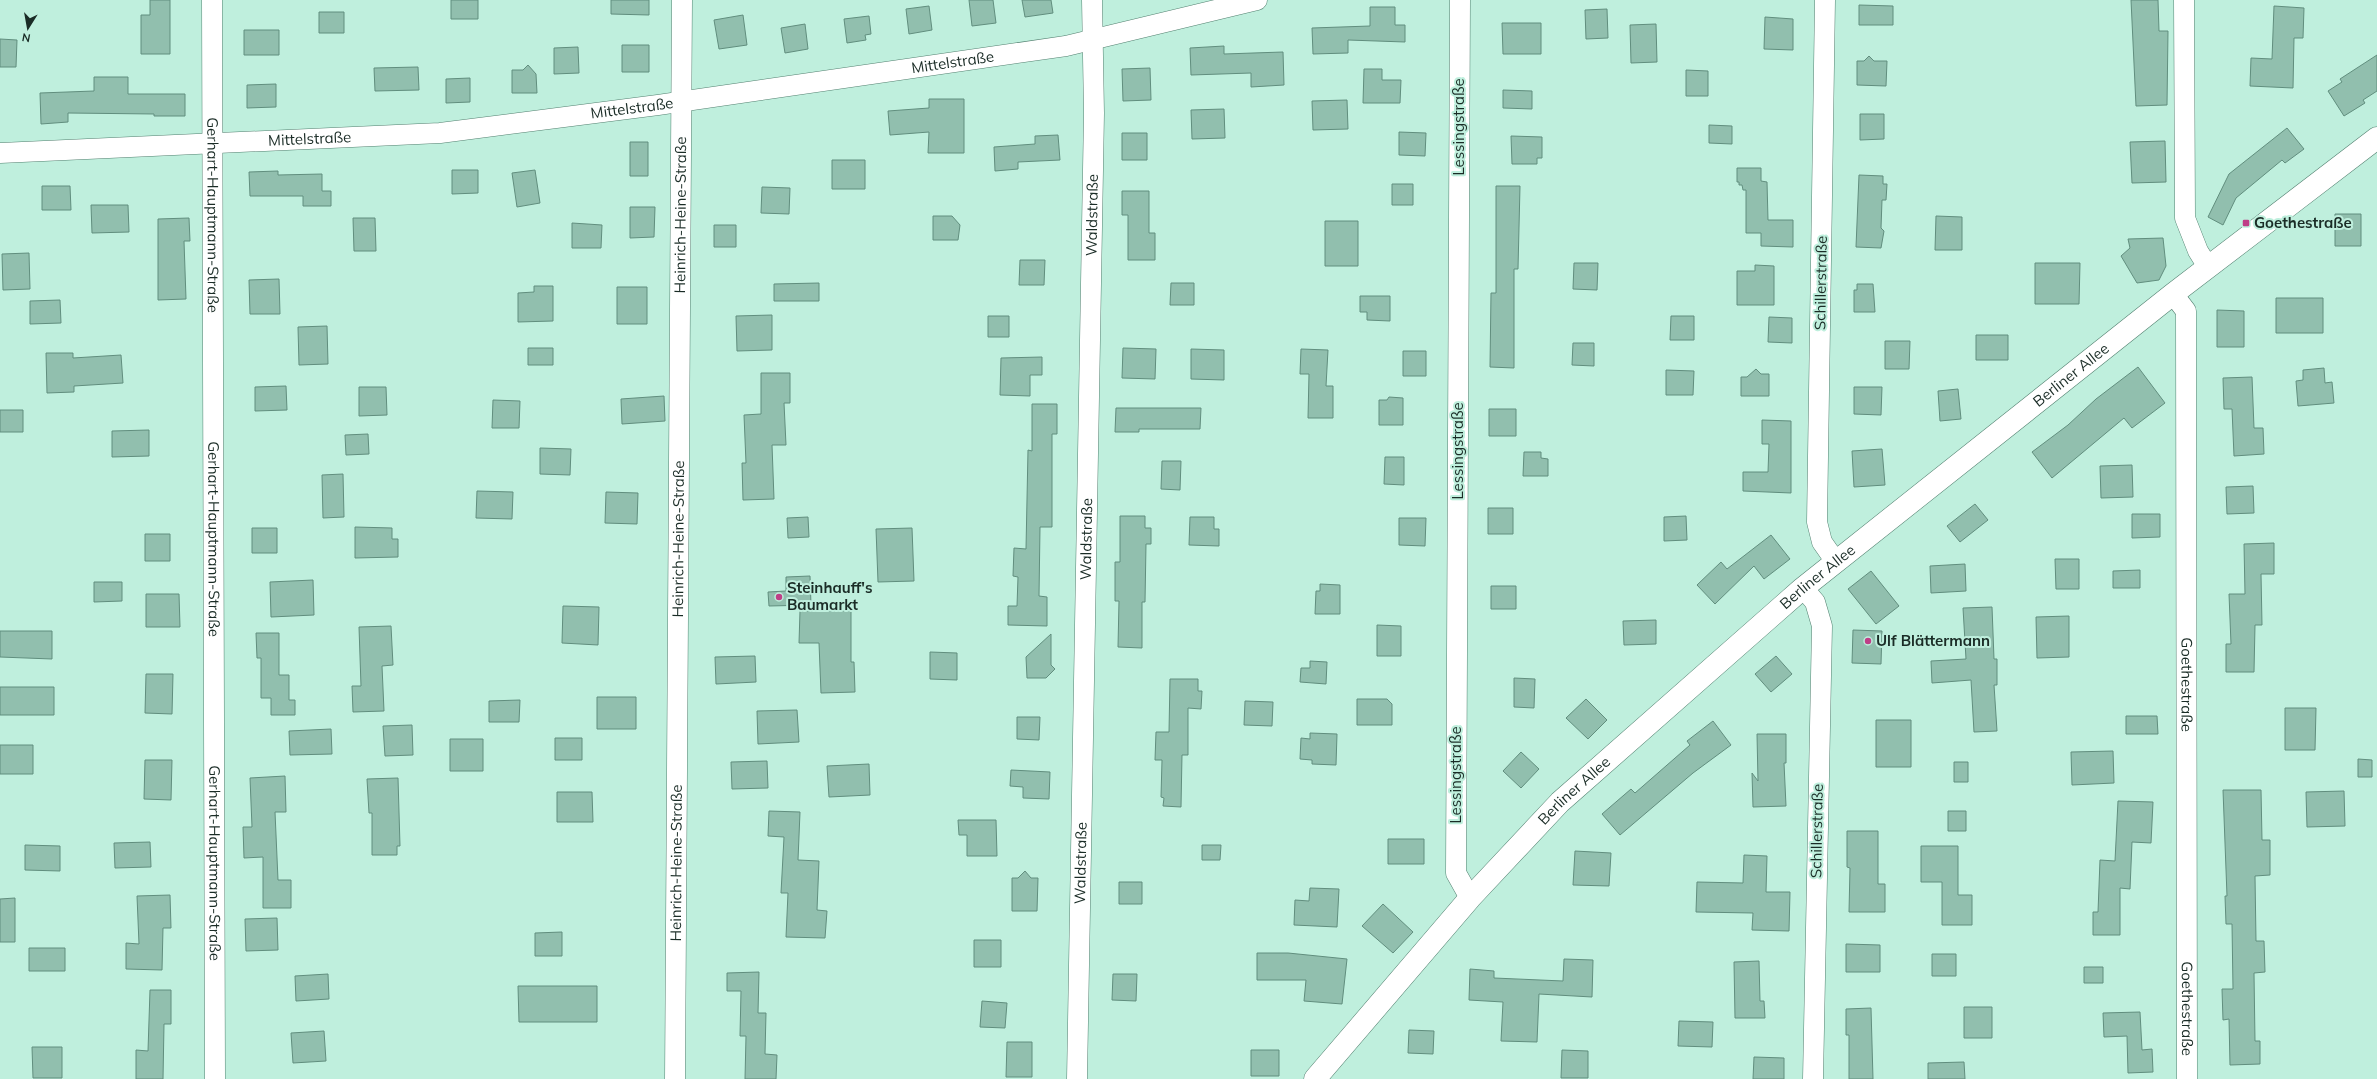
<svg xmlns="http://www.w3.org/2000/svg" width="2377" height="1079" font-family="Mulish,sans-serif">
  <rect width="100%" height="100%" fill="#bfefdd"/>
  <!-- building -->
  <path fill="#91bfae" stroke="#618e7e" d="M150,0H170V54H141V15H150Z
    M451,0H478V19H451Z
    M611,0H649V15L611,14Z
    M969,0H993L996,23L972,26Z
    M1022,0H1051L1053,13L1025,17Z
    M2131,0H2158L2159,31H2168L2167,105L2136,106Z
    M1859,5L1893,6V25H1859Z
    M929,6L932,30L909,34L906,9Z
    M2274,6L2304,8L2303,38H2294L2293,88L2250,86L2251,58L2272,59Z
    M1370,7H1395V25H1405V42L1348,40V53L1313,54L1312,28L1370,26Z
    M1607,9L1608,38L1586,39L1585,10Z
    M319,12H344V33H319Z
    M743,15L747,45L719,49L714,20Z
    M869,16L871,34L865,35L866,40L847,43L844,19Z
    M1765,17L1793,19V50L1764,49Z
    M1502,23H1541V54H1503Z
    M805,24L808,49L785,53L781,28Z
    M1656,24L1657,62L1631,63L1630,25Z
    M244,30H279V55H244Z
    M0,39L17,40L16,67H0Z
    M622,45H649V72H622Z
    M1224,46V54L1283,52L1284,85L1251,87V73L1191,75L1190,48Z
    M578,47L579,73L554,74V48Z
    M2377,55V91L2363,100L2365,103L2344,116L2328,91L2342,82L2340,79Z
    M1869,56L1874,61H1887L1886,86L1857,85V61H1864Z
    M528,65L536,74L537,93H512V70H523Z
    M418,67L419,90L375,91L374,68Z
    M1150,68L1151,100L1123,101L1122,69Z
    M1364,69H1382V80H1401L1400,103H1363Z
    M1686,70L1708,71V96H1686Z
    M94,77H128V94H185V116H154V114L68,113V122L41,124L40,93L94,91Z
    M470,78V102L446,103V79Z
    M276,84V107L247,108V85Z
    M1503,90L1532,91V109L1503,108Z
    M929,99H964V153H928L929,132L890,135L888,111L929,108Z
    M1347,100L1348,129L1313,130L1312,101Z
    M1224,109L1225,138L1192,139L1191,110Z
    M1860,114H1884V139L1860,140Z
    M1709,125L1732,126V144L1709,143Z
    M2287,128L2304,149L2285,163L2282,160L2236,198L2223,225L2208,217L2229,174Z
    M1399,132L1426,133L1425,156L1399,155Z
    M1122,133H1147V160H1122Z
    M1058,135L1060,160L1018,162V169L995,171L994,147L1035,144V136Z
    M1511,136L1542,137V158H1537V164H1512Z
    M2165,141L2166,182L2132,183L2130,142Z
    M630,142H648V176H630Z
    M832,160H865V189H832Z
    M1737,168H1761V181L1767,182L1768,220H1793V247L1761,246V233H1746V190H1743L1742,185H1739V182H1737Z
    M452,170H478V193L452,194Z
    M535,170L540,203L517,207L512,173Z
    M278,171V175L322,174V191H331V206H303V196H250L249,172Z
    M1859,175L1883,176V184H1887L1886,200H1882L1881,228L1884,231L1881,248L1856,247Z
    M1392,184H1413V205H1392Z
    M42,186H70L71,210H42Z
    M1496,186H1520L1518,269H1514V368L1490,367L1491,293H1496Z
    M762,187L790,188L789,214L761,213Z
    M1122,191H1149V233H1155V260H1128V215H1122Z
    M91,205H128L129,232L92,233Z
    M630,207H655L654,237L630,238Z
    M2335,214H2361V246H2335Z
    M933,216H952L960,225L958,240H933Z
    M1936,216L1962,217V250H1935Z
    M189,218L190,241H184L186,299L158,300V219Z
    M353,218H375L376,251H354Z
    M1325,221H1358V266H1325Z
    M572,223L602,225L601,248H572Z
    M714,225H736V247H714Z
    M2163,238L2166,266L2159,280L2137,283L2121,256L2130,248L2128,239Z
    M29,253L30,289L3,290L2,254Z
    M1020,260H1045L1044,285H1019Z
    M1574,263H1598L1597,290L1573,289Z
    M2035,263H2080L2079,304H2035Z
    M1755,265L1774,266V305H1737V271H1755Z
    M279,279L280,314H250L249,280Z
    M819,283V301H774V284Z
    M1171,283H1194V305H1170Z
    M1857,284H1873L1875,312H1854V290H1857Z
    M534,286H553V321L518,322V293L534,292Z
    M617,287H647V324H617Z
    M1360,296H1390V321L1367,320V312H1360Z
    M2276,298H2323V333H2276Z
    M60,300L61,323L30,324V301Z
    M2217,310L2244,311V347H2217Z
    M772,315V350L737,351L736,316Z
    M988,316H1009V337H988Z
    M1671,316H1694V340H1670Z
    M1769,317L1792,318V343L1768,342Z
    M327,326L328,364L299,365L298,327Z
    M1976,335H2008V360H1976Z
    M1885,341H1910L1909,369H1885Z
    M1573,343H1594V366L1572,365Z
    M528,348H553V365H528Z
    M1123,348L1156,349L1155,379L1122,378Z
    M1191,349L1224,350V380L1191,379Z
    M1301,349L1328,350L1326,386H1333V418H1308L1309,374H1300Z
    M1403,351H1426V376H1403Z
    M46,353H73V358L121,355L123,383L74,386V392L47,393Z
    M1042,357V375H1030V396L1000,395L1001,358Z
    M2138,367L2165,403L2132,428L2124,418L2052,478L2032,452L2068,425L2096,399Z
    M2324,368L2325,383L2332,382L2334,403L2298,406L2296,381L2303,380V370Z
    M1756,369L1761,374H1769V396H1741V377H1747Z
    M1666,370L1694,371L1693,395H1666Z
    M761,373H790V403H784L786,445H772L774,499L743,500L742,463H746L744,415L761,414Z
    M2252,377L2254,428H2263L2264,454L2234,456L2232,409H2224L2223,378Z
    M286,386L287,410L255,411V387Z
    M359,387H386L387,415L359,416Z
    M1854,387H1882L1881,415L1854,414Z
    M1958,389L1961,419L1940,421L1938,391Z
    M664,396L665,421L622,424L621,399Z
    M1389,397L1403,398V425H1379V400H1387Z
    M493,400L520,401L519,428H492Z
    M1032,404H1057V434H1052V527H1040L1039,596L1047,597V626L1008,625V606H1017L1018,577L1013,576L1014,548L1026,549L1028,450L1032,451Z
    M1116,408H1201L1200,429H1139V432H1115Z
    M1489,409H1516V436H1489Z
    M0,410H23V432H0Z
    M1762,420L1791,421V493L1743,491V472H1768L1769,444H1762Z
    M149,430V456L112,457V431Z
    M368,434L369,454L346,455L345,435Z
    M540,448L571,449L570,475L540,474Z
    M1882,449L1885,485L1854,487L1852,451Z
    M1524,452H1541V458L1548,459V476H1523Z
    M1385,457H1404V485L1384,484Z
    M1162,461H1181L1180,490L1161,489Z
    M2132,465L2133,497L2101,498L2100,466Z
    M343,474L344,517L323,518L322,475Z
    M2253,486L2254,513L2227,514L2226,487Z
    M477,491L513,492L512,519L476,518Z
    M606,492L638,493L637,524L605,523Z
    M1975,504L1988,520L1960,542L1947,526Z
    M1488,508H1513V534H1488Z
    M2132,514H2160V537L2132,538Z
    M1120,516H1145V528H1151V544H1146L1145,602H1142V648L1118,647L1119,601H1115V562H1120Z
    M1686,516L1687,540L1664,541V517Z
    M808,517L809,537L788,538L787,518Z
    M1190,517H1214V529H1219V546L1189,545Z
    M1399,518H1426L1425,546L1399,545Z
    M355,527L392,528V539H398V557L355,558Z
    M252,528H277V553H252Z
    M912,528L914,581L878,582L876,529Z
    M145,534H170V561H145Z
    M1771,535L1790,559L1764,579L1754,566L1715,604L1697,585L1721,562L1727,569Z
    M2274,543V574H2261L2262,625H2255L2254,672H2226V644H2231L2229,594H2245L2244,544Z
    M2055,559H2079V589H2056Z
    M1965,564L1966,591L1931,593L1930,566Z
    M2140,570V588H2113V571Z
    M1871,571L1899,606L1876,624L1848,589Z
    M810,576L811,605L769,606L768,592L786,591V577Z
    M313,580L314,615L271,617L270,582Z
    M94,582H122V601L94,602Z
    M1320,584L1340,585V614H1315L1316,591H1320Z
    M1491,586H1516V609H1491Z
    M146,594H179L180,627H146Z
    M563,606L599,607L598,645L562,643Z
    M1992,607L1994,659H1997V685H1994L1997,731L1974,732L1971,680L1932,683L1931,661L1966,659L1963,608Z
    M800,611H851V662H854L855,692L821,693L819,643H799Z
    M2069,616V657L2037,658L2036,617Z
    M1656,620V644L1624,645L1623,621Z
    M1377,625L1401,626V656H1377Z
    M391,626L393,665L382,666L384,711L353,712L352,686H361L359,627Z
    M1853,630L1882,631L1881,664L1852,663Z
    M0,631H52V659L0,657Z
    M256,633H279V675H289V700H295V715H271V698H261V658H257Z
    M1051,634V665L1055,669L1046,678H1027L1026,657Z
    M930,652L957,653V680L930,679Z
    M755,656L756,682L716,684L715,657Z
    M1776,656L1792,674L1771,692L1755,674Z
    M1310,661L1327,662L1326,684L1300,682L1301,668H1310Z
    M146,674H173L172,714L145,713Z
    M1514,678L1535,679L1534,708L1514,707Z
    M1170,679H1198V691H1202L1201,709L1188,708V755H1182L1181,807L1163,806L1164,798L1161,797L1162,760H1155L1156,732H1169Z
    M0,687H54V715H0Z
    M597,697H636V729H597Z
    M1357,699H1387L1392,704V725H1357Z
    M1586,699L1607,720L1588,739L1566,718Z
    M520,700L519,722H489V701Z
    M1245,701L1273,702L1272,726L1244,725Z
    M2285,708H2316L2315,750H2285Z
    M797,710L799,742L758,744L757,711Z
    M2126,716H2157L2158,734H2126Z
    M1017,717H1040L1039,740L1017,739Z
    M1876,720H1911V767H1876Z
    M1713,721L1731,745L1693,773L1620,835L1602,814L1631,789L1635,793L1690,745L1687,741Z
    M412,725L413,755L385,756L383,726Z
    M331,729L332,754L290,755L289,731Z
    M1310,733L1337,734L1336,765L1312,764V760L1300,759L1301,738L1310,739Z
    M1757,734H1786V763H1784L1786,806L1753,807L1752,773L1758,781Z
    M555,738H582V760H555Z
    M450,739H483V771H450Z
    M0,745H33V774H0Z
    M2113,751L2114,783L2072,785L2071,752Z
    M1521,752L1539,769L1521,788L1503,771Z
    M2358,759L2372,760V777H2358Z
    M145,760H172L171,800L144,799Z
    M767,761L768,788L732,789L731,762Z
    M1954,762H1968V782H1954Z
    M869,764L870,795L829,797L827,766Z
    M1011,770L1050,772L1049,799L1023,798V787L1010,786Z
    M285,776L286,812H275L278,880H291V908H263V857L244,858L243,827H252L250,778Z
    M398,778L400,846H397V855H372V813H369L367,779Z
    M2223,790H2261L2262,840H2270V875L2255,876L2256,941H2264L2265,972L2254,973L2255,1041H2260V1064L2230,1065L2229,1019L2223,1020L2222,989H2233L2232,924H2226L2225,896H2227Z
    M2344,791L2345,826L2307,827L2306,792Z
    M557,792H592L593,822H557Z
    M2118,801L2153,802L2151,843L2132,842L2130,889L2120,888V935H2093V912H2098L2100,860L2115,861Z
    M769,811L800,812L798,860L819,861L817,910L827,911L825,938L786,937L788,893H781L784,837L768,836Z
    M1948,811H1966V831H1948Z
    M958,820H996L997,856H967V835H959Z
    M1847,831H1878V884H1885V912H1849L1850,868L1847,867Z
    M1388,839H1424V864H1388Z
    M150,842L151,867L115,868L114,843Z
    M25,845L60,846V871L25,870Z
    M1202,845H1221L1220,860H1202Z
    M1921,846H1958V895H1972V925H1942V882H1921Z
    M1575,851L1611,853L1609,886L1573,885Z
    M1744,855L1767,856L1766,892H1790L1789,931L1752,930L1753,913L1696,912L1697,882L1743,883Z
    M1025,871L1031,878H1038L1037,911H1012V878H1018Z
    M1119,882H1142V904H1119Z
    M1310,888L1339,889L1337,927L1294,925L1295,900L1309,901Z
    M170,895L171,928H163L162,970L126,969V943L139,944L137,896Z
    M15,898V942H0V899Z
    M1383,904L1413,932L1393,953L1362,926Z
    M277,918L278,950L246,951L245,919Z
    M562,932V956H535V933Z
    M974,940H1001V967H974Z
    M1846,944L1880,945V972H1846Z
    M29,948H65V971H29Z
    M1257,953H1288L1347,959L1342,1004L1304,1001L1306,980H1257Z
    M1932,954H1956V976H1932Z
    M1564,959L1593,960L1592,997L1539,994L1537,1042L1501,1041L1503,1002L1469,1000L1470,969L1494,971V978L1563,981Z
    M1759,961L1760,1001H1764L1765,1018H1735L1734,962Z
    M2084,967H2103V983H2084Z
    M759,972L758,1013H766L765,1054L777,1055L776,1079H745L746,1036H740L741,991H727V973Z
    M328,974L329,999L296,1001L295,976Z
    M1113,974H1137L1136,1001L1112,1000Z
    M518,986H597V1022H519Z
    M150,990H171V1024H164L163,1079H136V1050L148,1051Z
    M982,1001L1007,1003L1005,1028L980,1027Z
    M1964,1007H1992V1038H1964Z
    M1871,1008L1873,1079H1849V1035H1846V1009Z
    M2140,1012L2142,1050L2152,1049L2153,1072L2128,1073L2127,1036L2104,1037L2103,1013Z
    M1679,1021L1713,1022L1712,1047L1678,1046Z
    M1409,1030L1434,1031L1433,1054L1408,1053Z
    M324,1031L326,1061L293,1063L291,1033Z
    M1007,1042H1032V1077H1006Z
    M32,1047H62V1078H33Z
    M1251,1050H1279V1076H1251Z
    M1562,1050L1588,1051V1078H1561Z
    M1754,1057L1784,1058V1079H1753Z
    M1964,1062L1965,1079H1928V1063Z"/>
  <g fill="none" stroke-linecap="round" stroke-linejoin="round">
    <!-- minor casing -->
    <g stroke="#538070" stroke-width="21">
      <g id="minor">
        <path id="s1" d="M212,0L215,1079"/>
        <path d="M1460,0L1456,873L1470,898"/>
        <path d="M1825,0L1817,522L1822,542L1836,562"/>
        <path d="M2184,0L2185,218L2198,251L2208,267"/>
        <path id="s2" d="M0,153L440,133L658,105L1066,46L1257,0"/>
        <path id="s3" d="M2173,294L2186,311L2187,1079"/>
        <path d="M1803,588L1815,602L1822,626L1813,1079"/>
        <path id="s4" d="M675,1079L682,0"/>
        <path id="s5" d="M1077,1079L1094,113L1092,0"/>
      </g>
    </g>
    <!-- tertiary casing -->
    <g stroke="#538070" stroke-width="23">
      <g id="tertiary">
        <path id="s6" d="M1315,1079L1470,898L1560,802L1803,588L2173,294L2377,138"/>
      </g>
    </g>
    <!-- minor -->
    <use href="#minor" stroke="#fff" stroke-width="20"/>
    <!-- tertiary -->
    <use href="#tertiary" stroke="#fff" stroke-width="22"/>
  </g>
  <!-- markers -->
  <g fill="#bf3e87" stroke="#bfefdd" stroke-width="1.5">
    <rect x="2242" y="219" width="8" height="8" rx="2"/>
    <circle cx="779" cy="597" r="4"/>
    <circle cx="1868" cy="641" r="4"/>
  </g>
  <g text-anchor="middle" stroke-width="4" stroke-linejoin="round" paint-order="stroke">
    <!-- street labels -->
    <g font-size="15" fill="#1a2c26" stroke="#bfefdd">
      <text dy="5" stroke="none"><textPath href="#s2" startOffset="958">Mittelstraße</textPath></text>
      <text dy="5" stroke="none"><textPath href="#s2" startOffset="634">Mittelstraße</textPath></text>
      <text transform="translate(1459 127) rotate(-90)" y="5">Lessingstraße</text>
      <text dy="5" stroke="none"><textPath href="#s2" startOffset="310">Mittelstraße</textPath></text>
      <text dy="5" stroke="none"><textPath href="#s1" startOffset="215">Gerhart-Hauptmann-Straße</textPath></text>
      <text dy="5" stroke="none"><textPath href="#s4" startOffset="864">Heinrich-Heine-Straße</textPath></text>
      <text dy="5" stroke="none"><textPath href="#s5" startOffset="864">Waldstraße</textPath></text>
      <text transform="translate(1821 283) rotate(-89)" y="5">Schillerstraße</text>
      <text dy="5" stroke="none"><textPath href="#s6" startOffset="1036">Berliner Allee</textPath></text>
      <text transform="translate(1458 451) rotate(-90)" y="5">Lessingstraße</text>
      <text dy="5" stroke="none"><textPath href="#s1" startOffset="539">Gerhart-Hauptmann-Straße</textPath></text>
      <text dy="5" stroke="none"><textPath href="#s4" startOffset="540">Heinrich-Heine-Straße</textPath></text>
      <text dy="5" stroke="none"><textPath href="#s5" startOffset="540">Waldstraße</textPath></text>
      <text dy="5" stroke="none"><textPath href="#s6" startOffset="712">Berliner Allee</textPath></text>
      <text dy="5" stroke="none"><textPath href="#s3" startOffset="395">Goethestraße</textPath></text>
      <text transform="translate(1456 775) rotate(-90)" y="5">Lessingstraße</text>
      <text dy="5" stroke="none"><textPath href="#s6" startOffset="388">Berliner Allee</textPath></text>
      <text transform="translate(1817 831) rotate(-89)" y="5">Schillerstraße</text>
      <text dy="5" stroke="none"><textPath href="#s1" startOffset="863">Gerhart-Hauptmann-Straße</textPath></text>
      <text dy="5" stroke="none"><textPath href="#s4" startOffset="216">Heinrich-Heine-Straße</textPath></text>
      <text dy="5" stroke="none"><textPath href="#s5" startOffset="216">Waldstraße</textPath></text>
      <text dy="5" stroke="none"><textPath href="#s3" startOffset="719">Goethestraße</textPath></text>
    </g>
    <!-- poi labels -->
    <g font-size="15" font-weight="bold" fill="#1a2c26" stroke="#bfefdd" text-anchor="start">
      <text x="2254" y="228">Goethestraße</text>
      <text x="787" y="593">Steinhauff's<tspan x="787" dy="17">Baumarkt</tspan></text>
      <text x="1876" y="646">Ulf Blättermann</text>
    </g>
  </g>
  <!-- north arrow -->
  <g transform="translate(28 28) rotate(191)" stroke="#bfefdd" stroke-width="3" paint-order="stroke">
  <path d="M0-3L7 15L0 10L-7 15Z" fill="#1a2c26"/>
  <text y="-6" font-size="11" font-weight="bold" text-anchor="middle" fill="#1a2c26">N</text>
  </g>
</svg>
